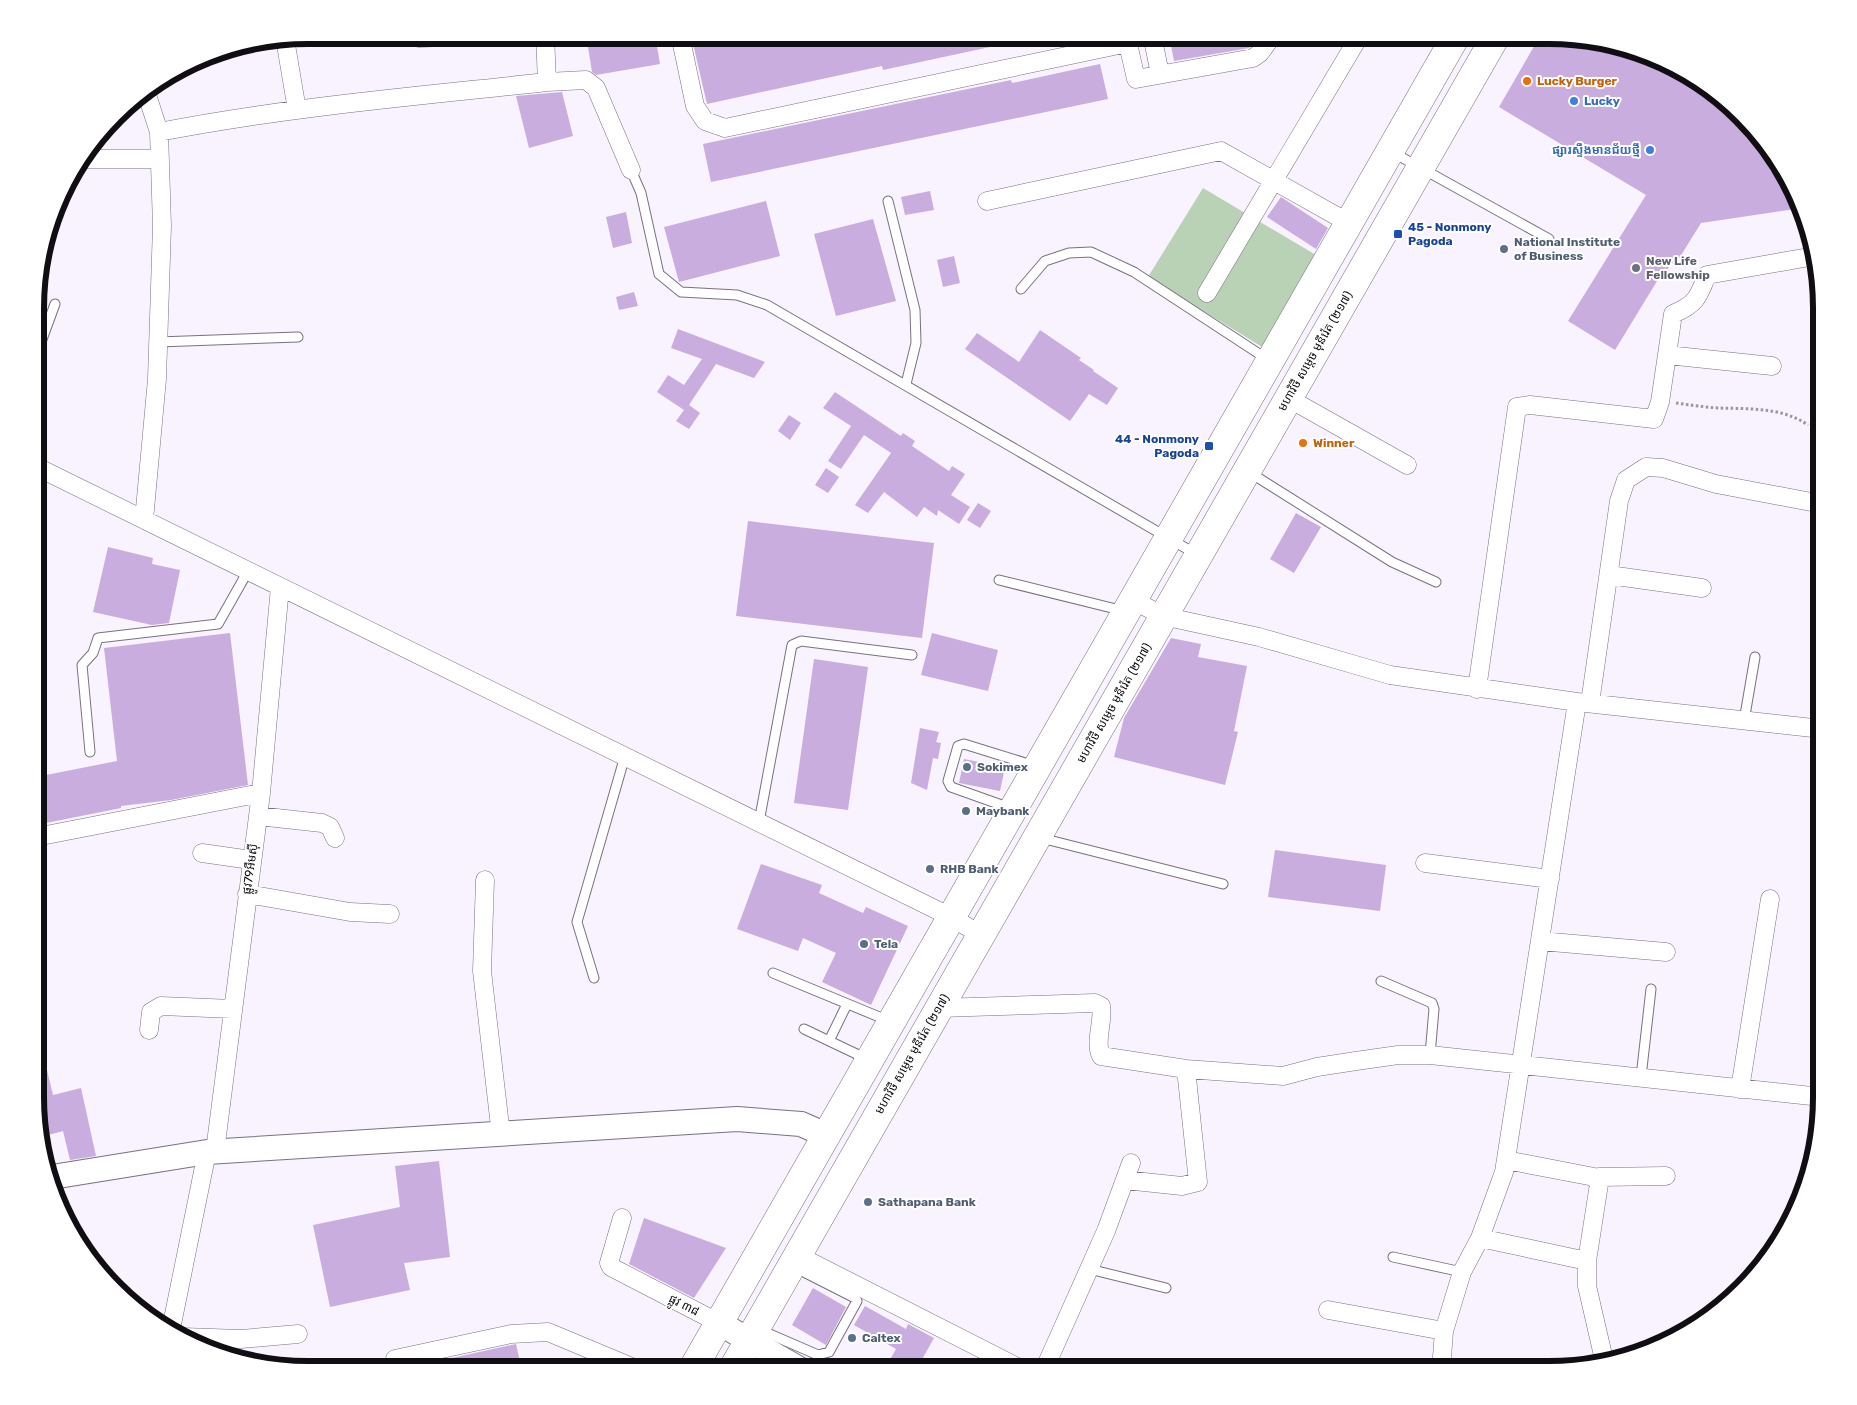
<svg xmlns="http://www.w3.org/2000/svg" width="1857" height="1405" font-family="Rubik,'Noto Sans Khmer',sans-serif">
  <rect width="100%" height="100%" fill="#f9f2ff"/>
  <!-- green -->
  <path fill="#b9d2b5" d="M1203,188L1321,258L1267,350L1148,277Z"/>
  <!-- building -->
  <path fill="#c9adde" d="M615,35H655L660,64L596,75L592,72L587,40Z
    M691,35H988L990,47L883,70L882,66L707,104Z
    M1169,35H1257L1258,38L1249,48L1174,61Z
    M1540,36H1567L1654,56L1729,102L1794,187L1802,208L1701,223L1675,265L1672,263L1667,270L1665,268L1615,350L1568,321L1646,195L1499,107Z
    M1100,64L1108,99L711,182L703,144L1011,80L1012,83Z
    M562,92L573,136L529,148L516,96Z
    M930,191L934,210L905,215L901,197Z
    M1281,197L1328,228L1316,249L1267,217Z
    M766,201L780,256L679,282L664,227Z
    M626,212L632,243L613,248L606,217Z
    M873,219L896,301L836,316L814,234Z
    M954,256L960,283L943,287L937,260Z
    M634,292L638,306L619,310L616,297Z
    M678,329L765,362L754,378L716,364L689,405L700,413L689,429L676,421L684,410L657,392L668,375L684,385L702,359L671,348Z
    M1040,330L1081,358L1079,360L1094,370L1093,371L1118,388L1107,405L1089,394L1070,421L965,349L977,333L1019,362Z
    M835,392L901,436L903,433L915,441L912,446L949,471L952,466L965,474L951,495L970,507L959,524L938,510L937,516L924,507L917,517L884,492L868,513L855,505L891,453L864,435L841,469L828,461L851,426L823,408Z
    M789,415L801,423L790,440L778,431Z
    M826,468L839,477L828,493L815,485Z
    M978,503L991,511L980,528L967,520Z
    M1296,513L1321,527L1294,573L1270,559Z
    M748,521L934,543L922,638L736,616Z
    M108,547L153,558L152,564L180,570L169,623L152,625L93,612Z
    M230,633L248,785L171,800L121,806V808L36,825V777L117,761L104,648Z
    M932,633L998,650L988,691L921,675Z
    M1171,638L1201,644L1198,657L1247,666L1234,731L1238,732L1225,785L1114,757L1124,718Z
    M814,659L868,667L848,810L794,803Z
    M920,728L939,732L936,742L941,743L938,759L933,758L927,790L911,783Z
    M964,759L1005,767L1000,791L959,783Z
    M1275,850L1386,865L1380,911L1268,897Z
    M761,864L822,885L819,893L863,913L866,907L908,926L871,1005L822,982L836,953L803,938L798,951L737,929Z
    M41,1045L53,1095L81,1088L96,1156L70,1160L63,1131L41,1137L36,1116V1046Z
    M439,1161L450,1257L404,1263L410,1290L330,1307L313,1225L400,1207L395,1166Z
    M644,1218L726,1248L694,1298L629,1264Z
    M813,1288L846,1307L826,1345L792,1325Z
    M865,1306L906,1329L908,1324L934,1338L916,1370H884L896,1349L854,1325Z
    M516,1344L522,1370L420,1369V1365Z"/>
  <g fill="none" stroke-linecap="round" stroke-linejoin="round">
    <!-- lane casing -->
    <g stroke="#79717f" stroke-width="11">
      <path id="lane" d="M1392,152L1549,239
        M631,170L641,193L659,274L681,292L737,295L767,305L1196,554
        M888,201L915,310L916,343L906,384
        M1021,289L1045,261L1069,253L1091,252L1134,272L1267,359
        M158,342L298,337
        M37,353L55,304
        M1249,472L1392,562L1436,582
        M999,580L1124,611
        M1744,721L1755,657
        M90,752L82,665L93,653L98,638L218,624L248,571
        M1010,808L951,787L948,781L958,746L964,744L1035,766
        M759,822L792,645L801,641L912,655
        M1041,838L1223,884
        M773,973L889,1021
        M594,978L577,922L625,756
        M1381,981L1432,1003L1434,1009L1430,1055
        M804,1029L867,1059
        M829,1041L847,1004
        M1641,1077L1651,989
        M1393,1257L1462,1272
        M1089,1269L1166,1288
        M758,1329L818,1355L829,1352L857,1301L855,1298L794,1267"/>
    </g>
    <!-- street casing -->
    <g stroke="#79717f" stroke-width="19">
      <path id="street" d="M545,35L547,82
        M680,35L695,106L705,121L725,128L1128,43
        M1126,35L1136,79L1253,58L1260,53L1273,35
        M1152,35L1160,74
        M419,38L499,35
        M285,39L297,110
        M146,92L159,132
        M81,159H160
        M987,201L1221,151L1349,223
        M1207,293L1360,35
        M1667,355L1772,366
        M1288,398L1407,465
        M1821,434H1822
        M37,467L951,917L981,935
        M144,520L157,379L162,226L159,132C287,107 418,96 547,82L586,80L596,88L631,170
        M1609,575L1702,588
        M1133,600L1163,616L1259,637L1390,675L1577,702L1822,729
        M1477,689L1517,407L1530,405L1654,419L1660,402L1673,314C1696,304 1698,298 1707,275L1815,256
        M1590,703L1619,501L1626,480L1646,467L1663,468L1716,484L1822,504
        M258,816L322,823L330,827L335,838
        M36,837L261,793
        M202,853L251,860
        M1425,863L1550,879
        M485,880L482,971L501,1135
        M247,894L350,912L390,914
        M1540,941L1666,952
        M939,1008L1095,1003L1101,1006C1104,1022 1094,1041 1101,1056L1186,1069L1283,1076L1317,1067L1356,1061L1398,1055H1430L1821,1097
        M149,1030L151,1012L161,1006L233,1009
        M1740,1089L1770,899
        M215,1151L261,793L280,587
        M1506,1160L1589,1176L1594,1177L1599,1184L1587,1261V1286L1605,1364
        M1125,1180L1182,1186L1198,1182L1186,1069
        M1597,1180L1599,1177L1666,1176
        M622,1218L609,1263L611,1267L719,1323
        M1480,1238L1587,1261
        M797,1255L1023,1370
        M1328,1310L1444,1331
        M171,1329L207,1152
        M183,1337L241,1339L298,1334
        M395,1359L511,1334L548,1332L639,1370
        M1044,1370L1106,1231L1131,1163
        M1441,1370L1444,1331L1462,1272L1480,1238L1504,1172L1577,702"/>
    </g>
    <!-- secondary casing -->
    <g stroke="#79717f" stroke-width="26">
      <path id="secondary" d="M52,1177L207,1152L737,1119L801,1124L826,1135
        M719,1323L801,1370"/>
    </g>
    <!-- primary casing -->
    <g stroke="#79717f" stroke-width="29">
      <path id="primary" d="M692,1370L1456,36
        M732,1370L1496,36"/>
    </g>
    <!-- path -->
    <path stroke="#9c96a0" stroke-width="3" stroke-dasharray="2.5 2.5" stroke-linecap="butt" d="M1676,403C1690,405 1704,407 1718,408C1749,409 1782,407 1808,425"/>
    <!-- lane -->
    <use href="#lane" stroke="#fff" stroke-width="9"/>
    <!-- street -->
    <use href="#street" stroke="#fff" stroke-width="18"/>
    <!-- secondary -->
    <use href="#secondary" stroke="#fff" stroke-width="24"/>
    <!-- primary -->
    <use href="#primary" stroke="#fff" stroke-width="28"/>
  </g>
  <!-- markers -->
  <g fill="#e8710a" stroke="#fff" stroke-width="2">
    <circle cx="1527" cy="81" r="5"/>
    <circle cx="1303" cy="443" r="5"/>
  </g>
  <g fill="#3f7fe0" stroke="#fff" stroke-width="2">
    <circle cx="1574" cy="101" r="5"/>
    <circle cx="1650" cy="150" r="5"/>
  </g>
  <g fill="#1a4fb4" stroke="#fff" stroke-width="2">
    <rect x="1393" y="229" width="10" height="10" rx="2.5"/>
    <rect x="1204" y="441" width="10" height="10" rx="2.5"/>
  </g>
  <g fill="#5c6f8a" stroke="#fff" stroke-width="2">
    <circle cx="1504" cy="249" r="5"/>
    <circle cx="967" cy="767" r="5"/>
    <circle cx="966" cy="811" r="5"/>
    <circle cx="930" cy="869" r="5"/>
    <circle cx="864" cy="944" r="5"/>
    <circle cx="868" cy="1202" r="5"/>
    <circle cx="852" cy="1338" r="5"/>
  </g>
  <circle fill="#6b7280" stroke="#fff" stroke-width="2" cx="1636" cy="268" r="5"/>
  <g text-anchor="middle" stroke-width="4" stroke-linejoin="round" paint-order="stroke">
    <!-- food labels -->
    <g font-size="12" font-weight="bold" fill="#c56008" stroke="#fff" text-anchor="start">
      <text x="1537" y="85">Lucky Burger</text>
      <text x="1313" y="447">Winner</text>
    </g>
    <!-- shop labels -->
    <g font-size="12" font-weight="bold" fill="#366cbe" stroke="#fff" text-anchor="start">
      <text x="1584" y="105">Lucky</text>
      <text x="1640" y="154" text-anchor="end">ផ្សារស្ទឹងមានជ័យថ្មី</text>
    </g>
    <!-- transit labels -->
    <g font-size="12" font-weight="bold" fill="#164399" stroke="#fff" text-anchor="start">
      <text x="1408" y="231">45 - Nonmony<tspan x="1408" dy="14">Pagoda</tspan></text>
      <text x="1199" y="443" text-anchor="end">44 - Nonmony<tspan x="1199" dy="14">Pagoda</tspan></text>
    </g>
    <!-- service labels -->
    <g font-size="12" font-weight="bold" fill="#4e5e75" stroke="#fff" text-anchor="start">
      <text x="1514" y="246">National Institute<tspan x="1514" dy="14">of Business</tspan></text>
      <text x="977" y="771">Sokimex</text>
      <text x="976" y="815">Maybank</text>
      <text x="940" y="873">RHB Bank</text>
      <text x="874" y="948">Tela</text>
      <text x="878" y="1206">Sathapana Bank</text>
      <text x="862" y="1342">Caltex</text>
    </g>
    <!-- worship labels -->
    <g font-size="12" font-weight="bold" fill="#5b616d" stroke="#fff" text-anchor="start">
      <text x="1646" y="265">New Life<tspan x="1646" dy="14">Fellowship</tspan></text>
    </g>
    <!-- street labels -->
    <g font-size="12" fill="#110e13" stroke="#fff">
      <text transform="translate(1315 351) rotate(-60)" y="4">មហាវិថី សម្តេច មុនីរ៉េត (២១៧)</text>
      <text transform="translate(1114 703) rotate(-60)" y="4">មហាវិថី សម្តេច មុនីរ៉េត (២១៧)</text>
      <text transform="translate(250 869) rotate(-82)" y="4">ផ្លូវ79អឹមស៊ី</text>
      <text transform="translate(912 1054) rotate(-60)" y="4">មហាវិថី សម្តេច មុនីរ៉េត (២១៧)</text>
      <text transform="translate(684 1305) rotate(27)" y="4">ផ្លូវ ៣៨</text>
    </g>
  </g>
  <!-- crop -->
  <path d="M0 0H1857V1405H0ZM308 44H1549A264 264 0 0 1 1813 308V1097A264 264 0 0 1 1549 1361H308A264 264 0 0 1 44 1097V308A264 264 0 0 1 308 44Z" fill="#fff" fill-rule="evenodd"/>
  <path fill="none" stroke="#110e13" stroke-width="6" d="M308 44H1549A264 264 0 0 1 1813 308V1097A264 264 0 0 1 1549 1361H308A264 264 0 0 1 44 1097V308A264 264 0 0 1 308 44Z"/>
</svg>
